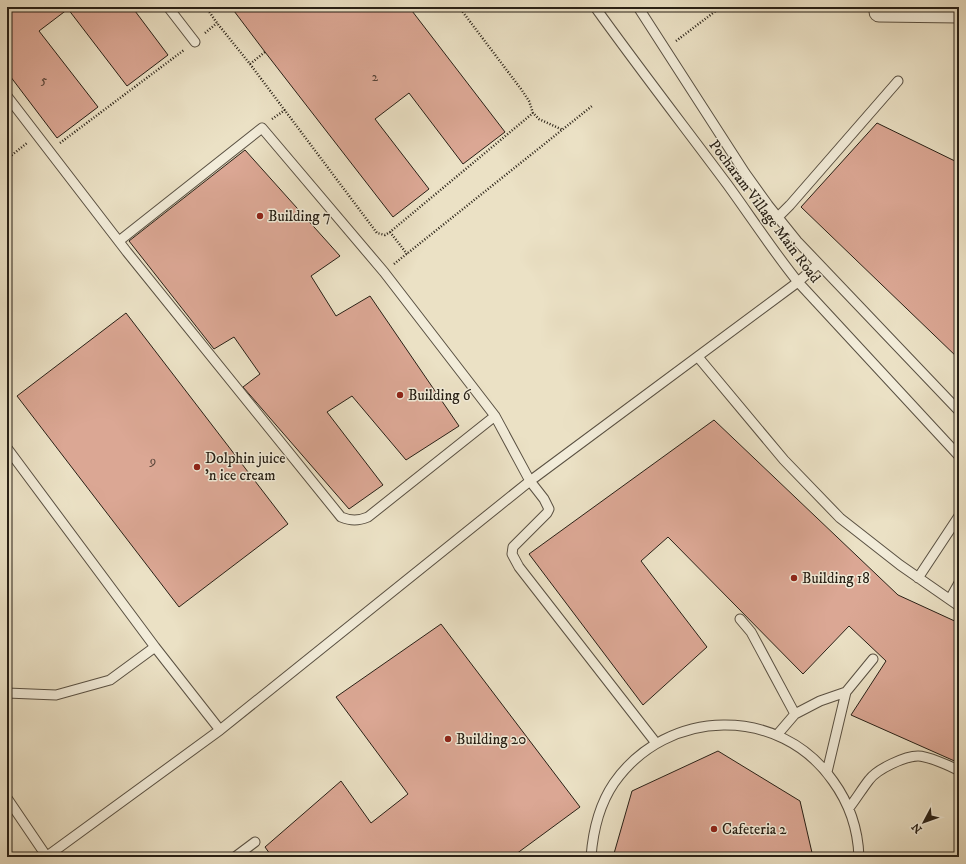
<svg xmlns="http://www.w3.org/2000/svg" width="966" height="864" font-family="'IM FELL DW Pica',serif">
  <rect width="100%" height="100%" fill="#ebe1c5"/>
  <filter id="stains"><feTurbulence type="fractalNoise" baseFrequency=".005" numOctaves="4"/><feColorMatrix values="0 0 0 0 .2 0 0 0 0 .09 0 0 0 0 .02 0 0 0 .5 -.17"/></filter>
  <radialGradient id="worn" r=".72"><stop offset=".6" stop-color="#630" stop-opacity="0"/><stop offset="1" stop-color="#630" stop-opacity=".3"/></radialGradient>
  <!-- building -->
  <path fill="#dba794" stroke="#282016" d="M7,7H132L168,55L127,86L68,9L39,31L98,107L57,138L7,72Z
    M231,7H409L505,132L463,164L409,93L375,119L429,189L393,217L265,52Z
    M877,123L959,163V359L801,207Z
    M245,150L340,256L311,276L336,316L370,296L459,426L406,460L352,396L327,412L383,485L349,509L243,387L260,374L234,337L214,349L129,241Z
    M126,313L288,524L179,607L17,396Z
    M714,420L898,595L959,623V763L851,715L886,661L849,626L803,674L668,537L641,561L707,647L643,705L529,554Z
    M441,624L580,807L512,857H461L460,856L459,857H272L265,847L341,781L371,823L408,794L336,697Z
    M718,751L800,801L813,857H613L632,791Z"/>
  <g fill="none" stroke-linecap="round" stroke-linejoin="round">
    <!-- service casing -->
    <g stroke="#595042" stroke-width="11">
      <path id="service" d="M168,7L195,42
        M595,7C638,67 683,125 727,184C751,217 773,251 798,282L959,456
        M638,7L745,173L768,205L797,241L959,411
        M7,96L127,252L341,517C351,521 358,521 368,517L495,416
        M778,217L790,205L898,81
        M119,241L262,128L384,272L495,416L530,481L544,499L549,509L547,513L513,547L512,554L519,567L656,743
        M698,357L784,460L840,518L900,565L959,606
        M7,448L155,647L220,730
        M918,578L959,516
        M950,599L959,583
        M740,619L751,632L795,714
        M7,693L56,695L110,680L155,647
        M777,735L795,714L820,701L846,692
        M827,772L846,692L873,659
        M7,798L47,857
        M849,808C856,799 862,789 869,780C877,769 905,756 918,756C927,756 951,766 959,771
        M46,857L220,730L530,481L798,282L818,264
        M235,857L255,842
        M591,857C593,831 599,805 614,783C667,707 780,705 833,781C849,803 858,829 859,857"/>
    </g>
    <!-- minor casing -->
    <g stroke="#595042" stroke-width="21">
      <path id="minor" d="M879,12L959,13"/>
    </g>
    <!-- path -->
    <path stroke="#282016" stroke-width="2.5" stroke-dasharray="1 2" stroke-linecap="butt" d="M206,7L217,23L250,64L377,233L385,235L390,232L533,113
      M459,7L521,89L529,101L533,113L539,119L563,130
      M205,33L217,23
      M676,41L721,7
      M250,64L265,52
      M272,119L285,110
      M60,143L184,50
      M7,159L27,143
      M390,232L407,254
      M394,264L592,106"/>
    <!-- service -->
    <use href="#service" stroke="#f2ecd9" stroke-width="9"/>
    <!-- minor -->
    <use href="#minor" stroke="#f2ecd9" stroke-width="19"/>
  </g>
  <!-- markers -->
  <g fill="#8f2418" stroke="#f2ecd9" stroke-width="1.5">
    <circle cx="260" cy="216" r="4"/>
    <circle cx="400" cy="395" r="4"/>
    <circle cx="197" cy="467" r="4"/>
    <circle cx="794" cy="578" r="4"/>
    <circle cx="448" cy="739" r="4"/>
    <circle cx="714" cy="829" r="4"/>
  </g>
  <g text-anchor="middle" stroke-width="3" stroke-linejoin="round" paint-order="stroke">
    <!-- number labels -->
    <g font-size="13" fill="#554236">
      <text x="375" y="81">2</text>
      <text x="44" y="84">5</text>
      <text x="153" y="465">9</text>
    </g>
    <!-- street labels -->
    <g font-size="15" fill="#282016" stroke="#f2ecd9">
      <text transform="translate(765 211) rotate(53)" y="5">Pocharam Village Main Road</text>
    </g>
    <!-- poi labels -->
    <g font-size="15" fill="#282016" stroke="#f2ecd9" text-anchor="start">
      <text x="268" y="221">Building 7</text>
      <text x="408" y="400">Building 6</text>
      <text x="205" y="463">Dolphin juice<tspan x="205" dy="17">'n ice cream</tspan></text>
      <text x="802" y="583">Building 18</text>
      <text x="456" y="744">Building 20</text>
      <text x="722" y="834">Cafeteria 2</text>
    </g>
  </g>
  <!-- margin -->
  <rect width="966" height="864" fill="none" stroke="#ebe1c5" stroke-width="24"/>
  <rect x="8" y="8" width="950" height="848" fill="none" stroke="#282016" stroke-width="2"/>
  <rect x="12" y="12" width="942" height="840" fill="none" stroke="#282016"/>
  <!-- north arrow -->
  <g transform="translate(924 822) rotate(229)" stroke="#f2ecd9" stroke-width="3" paint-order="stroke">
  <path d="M0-3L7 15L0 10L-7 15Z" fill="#282016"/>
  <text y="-6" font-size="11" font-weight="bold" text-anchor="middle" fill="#282016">N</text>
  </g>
  <rect width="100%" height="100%" filter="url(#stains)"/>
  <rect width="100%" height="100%" fill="url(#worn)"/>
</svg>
